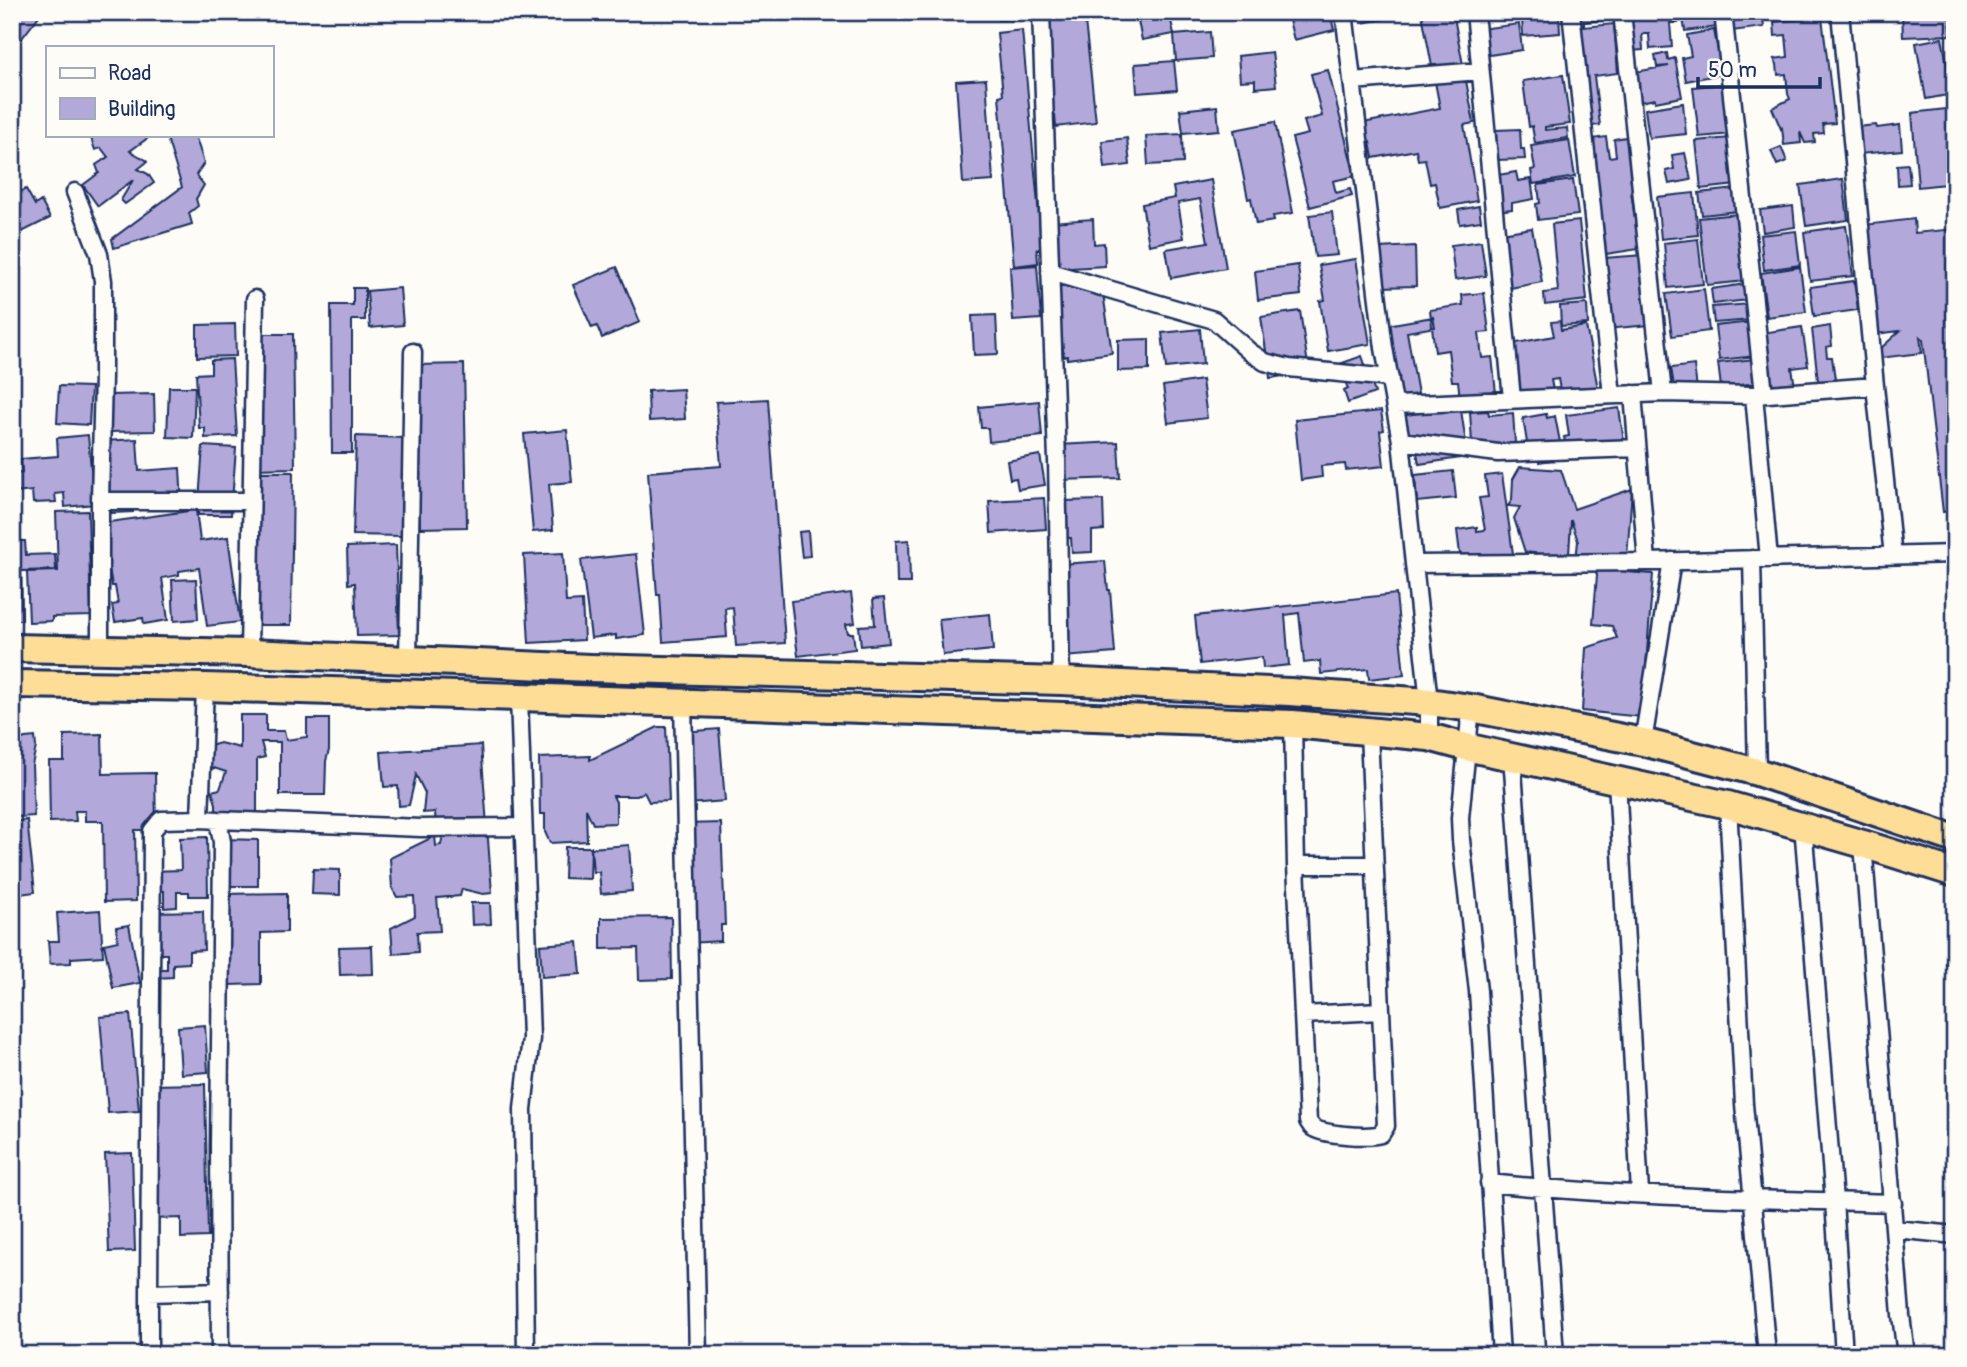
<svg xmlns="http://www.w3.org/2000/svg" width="1967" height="1367" font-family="Pangolin,sans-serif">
  <rect width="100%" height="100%" fill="#fdfcf7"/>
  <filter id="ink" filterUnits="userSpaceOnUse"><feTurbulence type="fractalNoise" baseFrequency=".0143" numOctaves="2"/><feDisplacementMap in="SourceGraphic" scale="14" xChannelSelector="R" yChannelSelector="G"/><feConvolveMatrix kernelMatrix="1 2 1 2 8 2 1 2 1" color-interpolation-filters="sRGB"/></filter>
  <g filter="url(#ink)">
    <!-- building -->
    <path fill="#b2a9da" stroke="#1b2f5e" stroke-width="2" d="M12,12H42L19,42L12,36Z
      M998,12H1026L1027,19L998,20Z
      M1084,12L1096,122L1056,127L1055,115L1049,116L1039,17Z
      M1136,12H1169L1174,34L1142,40Z
      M1287,12H1330L1334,30L1294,40Z
      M1359,12H1409V15L1361,23Z
      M1430,12H1453L1474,123L1464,125L1477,201L1440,208L1435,183L1430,184L1425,159L1418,160L1416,150L1373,158L1370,142L1367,143L1363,123L1440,108L1422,14Z
      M1571,12H1615V19L1584,22V27L1614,24L1618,73L1594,76L1600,125L1580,127Z
      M1650,12H1677L1678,23H1670L1672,47L1650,49L1649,34H1642L1643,50L1630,51L1627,14Z
      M1682,12H1715L1718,27L1685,31Z
      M1729,12H1762L1764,27L1732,31Z
      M1902,12H1950L1951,35L1903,37Z
      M1559,14L1560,33L1523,36L1522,17Z
      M1822,17L1835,123L1823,124L1824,133L1814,134L1815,142L1805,143L1800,132L1801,143L1784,145L1782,128L1781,129L1772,108L1790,99L1788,94L1786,74L1778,75L1777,64L1774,59L1788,57L1786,35L1775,36L1774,22Z
      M1519,24L1522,50L1483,56L1479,29Z
      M1022,30L1042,249H1037L1038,263L1014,266L999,96L1003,95L997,33Z
      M1714,30L1722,74L1686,81L1682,58L1691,56L1687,35Z
      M1210,32L1212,58L1176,61L1174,35Z
      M1942,38L1953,94L1926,99L1916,43Z
      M1272,52L1276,86L1255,88V80L1240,81L1238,56Z
      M1667,53L1668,60L1675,58L1682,97L1655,102V99L1640,102L1635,72L1669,66L1657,67L1655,56Z
      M1174,61L1177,90L1137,93L1135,64Z
      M1328,70L1355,176L1333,181L1336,193L1350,189L1352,196L1310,207L1292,138L1308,134L1304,121L1322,116L1311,74Z
      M1563,75L1570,124L1545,127V130L1567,128L1568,138L1535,143L1532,126L1529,127L1523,81Z
      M986,79L993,181L963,183L956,81Z
      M1726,84L1732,134L1699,137L1693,87Z
      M1683,103L1686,134L1649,138L1645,109Z
      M1217,106L1219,130L1183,133L1180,110Z
      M1954,108L1955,183L1918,187L1912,113Z
      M1275,122L1293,213L1273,216L1274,221L1256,224L1251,198L1248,199L1234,130Z
      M1876,125L1877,128L1900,125L1902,150L1859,154L1856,127Z
      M1520,129L1521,149H1524L1525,159L1497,160L1496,130Z
      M1182,134L1183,163L1148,165L1146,136Z
      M90,135H152L130,151L146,160L147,162L138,169L148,174L154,183L125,204L121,200L133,180L98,206L83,185L99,173L96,165L108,157L101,148L95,150Z
      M166,135H195L204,163L196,175L204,185L196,199L198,206L189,213L192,224L114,248L112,239L182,187Z
      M1606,137L1609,157L1616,156L1614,139L1626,137L1634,191H1631L1639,249L1599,255L1584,140Z
      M1127,138L1130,165L1105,168L1102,141Z
      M1731,138L1736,185L1701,189L1696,141Z
      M1569,140L1575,177L1533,184L1531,170L1535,169L1531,146Z
      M1781,147L1787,161L1777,165L1771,151Z
      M1685,153L1691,180L1669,184L1666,171L1674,169L1672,155Z
      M1908,164L1910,184L1898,185L1897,165Z
      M1516,172L1518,181L1531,179L1534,199L1512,203V209L1497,211L1492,176Z
      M1843,179L1848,220L1806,226L1800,185Z
      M1211,180L1226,268L1171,278L1166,249L1208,242L1200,199L1178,203L1184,238L1149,245L1142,204L1175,198L1173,187Z
      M1573,180L1578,215L1538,220L1536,204L1540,203L1538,185Z
      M26,189L35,205L41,201L50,218L14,236L12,196Z
      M1736,189L1738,211L1702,215L1699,193Z
      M1694,193L1698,235L1661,239L1657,197Z
      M1479,206L1481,221L1460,224L1458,210Z
      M1793,206L1795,227L1763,232L1760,210Z
      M1332,212L1337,255L1315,257L1309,215Z
      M1738,214L1746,281L1707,285L1699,218Z
      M1093,219L1094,244L1104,243L1105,266L1053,269L1051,222Z
      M1914,219L1915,233L1955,229V510L1943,512L1923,340L1920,337L1922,353L1880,358L1879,350L1900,331L1876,334L1864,225Z
      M1579,221L1587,300L1545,305L1544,293L1558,291L1552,224Z
      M1846,226L1853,276L1810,281L1804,232Z
      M1532,228L1542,282L1505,289L1495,234Z
      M1796,231L1800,265L1764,270L1760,235Z
      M1698,239L1703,284L1668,288L1664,243Z
      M1481,241L1486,276L1455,280L1451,245Z
      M1415,246L1416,286L1381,287L1379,248Z
      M1644,255L1650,325L1605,329L1604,258Z
      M1356,259L1370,344L1328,351L1320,301L1325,300L1319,265Z
      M1037,265L1041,319L1013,321L1010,267Z
      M1298,265L1301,295L1258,300L1255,271Z
      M617,267L640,322L602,338L597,326L592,328L573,285Z
      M1800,267L1806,312L1767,317L1761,273Z
      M1101,280L1112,353L1067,359V356L1064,357L1055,287Z
      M1854,281L1858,310L1814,316L1810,287Z
      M1746,284L1748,300L1713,304L1711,289Z
      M353,288H365V320H352V453H332L331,305H353Z
      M400,288L403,325L370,328L367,291Z
      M1704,289L1709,331L1672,336L1666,294Z
      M1484,293L1489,332L1479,333L1482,358L1492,357L1497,402L1461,407L1458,381H1452L1448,350L1435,352L1430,310L1463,305L1462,295Z
      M1587,304L1588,324L1561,326L1560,306Z
      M1751,304L1752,320L1714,323L1712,307Z
      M1300,311L1309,372L1270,378L1261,317Z
      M996,315L998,354L974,355L972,316Z
      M1433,317L1435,327L1407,332L1418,394L1394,399L1381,326Z
      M1560,321L1561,330L1586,326L1600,399L1563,406L1558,379L1551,380L1555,400L1517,407L1506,345L1554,336L1551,322Z
      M1752,322L1756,356L1719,360L1715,326Z
      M235,324L236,356L197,357V325Z
      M1830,326L1832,346L1826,347L1827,357H1832L1836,387L1819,389L1812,329Z
      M1802,327L1808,366L1792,368L1795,387L1771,390L1762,333Z
      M1200,329L1203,364L1166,368L1162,333Z
      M254,334H293L295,468L252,469Z
      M1149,339V370L1118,371V340Z
      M1362,356L1375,393L1348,403L1344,391L1348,389L1343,376L1329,381L1325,369Z
      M232,359L237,436L205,438V428H199L196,374L211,373V360Z
      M1755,359L1758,383L1721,387L1718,363Z
      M464,364L467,527L420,528L416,365Z
      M1694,365L1697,389L1675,392L1671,368Z
      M1202,380L1207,418L1168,423L1163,386Z
      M59,386L91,387L89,425L57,423Z
      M169,387H195L193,438L167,437Z
      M683,389L685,419L649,421L648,391Z
      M154,394L155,431L109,432L108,395Z
      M768,399L785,643L736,646L733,607L725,608L727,637L663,642L660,595H657L648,472L721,466L716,402Z
      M1039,401L1042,436L989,442L988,428H981L979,407Z
      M1619,408L1625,449L1566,446L1564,437L1569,436L1566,415Z
      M1443,409L1444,413L1461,410L1468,457L1419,464L1417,452L1407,453L1401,416Z
      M1381,411L1384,430L1380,431L1384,466L1346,470L1345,464L1321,466L1322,477L1301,480L1295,420Z
      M1488,411L1489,415L1513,413L1516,458H1473L1470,412Z
      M1546,414L1547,418L1555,416L1563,458L1539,462L1536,447L1528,449L1523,418Z
      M567,430L572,482L549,484L553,530L533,532L524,434Z
      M88,435L94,504L65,507L64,493L55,494L56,502L33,503L32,491L15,493V497L12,498V465L13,474L22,473L21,459L58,456L57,438Z
      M356,436L404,438L401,536L353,535Z
      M137,439L139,471L180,468L182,505L133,508V512L111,513L104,441Z
      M1118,442L1120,478L1060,480L1058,445Z
      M203,446L236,448L231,515H198Z
      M1040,455L1045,485L1018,489L1016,478L1010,479L1007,461Z
      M1520,467L1561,470L1574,509L1632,489L1626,572L1653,574L1642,717L1582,711L1586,648L1617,638L1612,626L1593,624L1597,575L1592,561L1576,560L1578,541L1571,520L1569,555L1544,563L1541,554L1525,552L1514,518L1520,507L1508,506L1512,500L1513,479Z
      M1453,471L1456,498L1417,502L1415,475Z
      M252,472H293L291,625H257Z
      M1502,474L1514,561L1461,562L1457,530L1477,527V531L1485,530L1479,498L1488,497L1485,476Z
      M1044,498L1046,529L991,533L989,501Z
      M1103,500L1104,530L1092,531V552L1072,553L1071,538H1064V501Z
      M196,510L200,541L228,537L240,622L207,626L199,568L179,571V575L162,578L168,620L144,624L143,618L115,622L112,605L118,604L115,586H112L102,523Z
      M88,511L91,616L52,617V621L29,622L27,572L58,571L56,512Z
      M808,531L810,556L802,557L799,532Z
      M909,540L910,583H897L896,541Z
      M12,541H25L26,555L55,554L56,570L21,571L22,620H12Z
      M396,545L399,635L357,636L355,583L348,584L347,547Z
      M563,553L566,602L582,601L584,640L529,643L524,555Z
      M636,554L645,635L616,639V635L591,638L581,560Z
      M1105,561L1108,590H1110L1115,653L1063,657L1060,613H1068L1067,595L1061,564Z
      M196,579L198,619L174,621L172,580Z
      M851,593L855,623L846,624L848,633H853L855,649L798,656L791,601Z
      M1396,594L1404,675L1369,679L1368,669L1321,674L1320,661L1304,663L1299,613L1285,615L1289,665L1263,668L1262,657L1200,664L1195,616Z
      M884,598L889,643L861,646L859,626L875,625L873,599Z
      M990,614L993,650L943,655L939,619Z
      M240,715H266V731H284L286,740L307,737V719H329V750L326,761L325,795H280V742H261L265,757L257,759V827L216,815V804L212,791L220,789L226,772L214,768L210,769V746L220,743L240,748Z
      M658,727H666L669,801L649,802L644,792L636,796H613L616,802V823L593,824L586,809L587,841L550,843L545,832V814H540L539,758L590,756V760Z
      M719,729L725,801L689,804L684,732Z
      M102,734L103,774L155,773L156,830H135L136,901L104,902L103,821H85V811H75L76,821L50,822L49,761H64V735Z
      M35,737L36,747L32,765L34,816L17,817L12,807V743L25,738Z
      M481,745L492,893L483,894L462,889L460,896L437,898L440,931L417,932L418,952L393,954L391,928L415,916L414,896L397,897L392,888L390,858L435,836L436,846L441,845L444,829L436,827L435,812L423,813L425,793L416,775L409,805L399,806L398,786L384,787L381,752Z
      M27,820L35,892L12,895V822Z
      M721,823L725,925H721V941L689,943L684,824Z
      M207,837L208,896H189V892H177V907L164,908V891H152V871L181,870L180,838Z
      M223,839L258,840V886H223Z
      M629,845L632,891L601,894L599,872H593L591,848Z
      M565,847H591L590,879L564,878Z
      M313,869L340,870V895L312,894Z
      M287,893V932L261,933V984L229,985L228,941L223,894Z
      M471,903H490L491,924L472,925Z
      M100,910L103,956L71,958V963L50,964L48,941H59L57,913Z
      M203,911L204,950L189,951V963L173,964V977L156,978L155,969H167V954H154L153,912Z
      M671,917L672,979L639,980L638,948L601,949V918Z
      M129,925L140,983L113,988L104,944L118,941L116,927Z
      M578,942L581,974L542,977L540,945Z
      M372,946L373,974L340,975L339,947Z
      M130,1014L139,1111L108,1113L100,1017Z
      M205,1025L208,1072L181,1074L178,1027Z
      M205,1084L208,1237L181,1238V1218L152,1219L149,1085Z
      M132,1153L135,1251L109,1252L105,1154Z"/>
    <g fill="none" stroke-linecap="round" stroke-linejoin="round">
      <!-- minor casing -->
      <g stroke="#1b2f5e" stroke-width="21">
        <path id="minor" d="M1041,12L1057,460L1061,681
          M1344,12L1377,292L1384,348L1401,441L1414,564
          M1475,12L1512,399
          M1571,12L1612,395
          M1622,12L1663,393
          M1723,12L1764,394
          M1840,12L1875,386L1893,556
          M1352,81L1480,71
          M75,192L99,254L103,281V376L100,501V651
          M1050,272L1214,320L1250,352L1265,362L1289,368L1390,378
          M1633,394L1647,562
          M1755,395L1875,386
          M1396,405L1663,393L1754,395L1769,559
          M1401,441L1498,453L1637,448
          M100,501H251
          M1752,559L1757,772
          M249,653L255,299
          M408,661L413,352
          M205,687L200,819L218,820L222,842L219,1146L220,1355
          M519,697L531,1038L523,1109L526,1355
          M683,703L698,1355
          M1471,708L1460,818L1461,840L1478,991L1501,1355
          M1293,724L1296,865L1308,1121L1312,1127C1323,1135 1368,1138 1381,1134L1386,1126L1369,732
          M1429,737V702L1414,564L1647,562L1955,554
          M1643,742L1672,561
          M1512,756L1555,1355
          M1617,780L1640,1193
          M1728,805L1744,1104L1767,1355
          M218,820L421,828L523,827
          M1803,825L1834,1201L1844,1355
          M1863,844L1901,1315L1906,1355
          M1296,865H1374
          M1303,1015L1380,1011
          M1489,1183C1623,1197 1759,1199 1893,1203
          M1895,1229L1955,1235
          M149,1293L152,831L161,820L200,819
          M149,1355V1293L220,1291"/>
      </g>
      <!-- trunk casing -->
      <g stroke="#1b2f5e" stroke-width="32">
        <path id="trunk" d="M12,648L249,653L590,668L1061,681L1290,692L1429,702L1471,708L1643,742L1708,759L1757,772L1955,839
          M12,684L205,687L519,697L1293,724L1429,737L1466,747L1728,805L1863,844L1955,873"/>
      </g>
      <!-- minor -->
      <use href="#minor" stroke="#fdfcf7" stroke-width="16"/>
      <!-- trunk -->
      <use href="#trunk" stroke="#fedd96" stroke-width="26"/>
    </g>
  </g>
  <!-- margin -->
  <rect width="1967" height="1367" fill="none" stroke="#fdfcf7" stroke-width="42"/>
  <rect x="21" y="21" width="1925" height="1325" fill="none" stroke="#1b2f5e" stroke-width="2.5" filter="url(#ink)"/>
  <!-- legend -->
  <rect x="46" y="46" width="228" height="91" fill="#fdfcf7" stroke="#a3aaba" stroke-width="2"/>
  <rect x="60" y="68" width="35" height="10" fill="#fdfcf7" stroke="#a3aaba" stroke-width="2"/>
  <text x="108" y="80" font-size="21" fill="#1b2f5e">Road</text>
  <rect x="60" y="98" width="35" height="21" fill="#b2a9da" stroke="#a3aaba" stroke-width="2"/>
  <text x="108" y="116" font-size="21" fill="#1b2f5e">Building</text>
  <!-- scale -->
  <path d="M1698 77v10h122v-10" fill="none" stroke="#1b2f5e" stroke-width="3.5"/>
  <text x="1708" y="77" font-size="21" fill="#1b2f5e" stroke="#fdfcf7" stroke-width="5" paint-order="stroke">50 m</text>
</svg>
